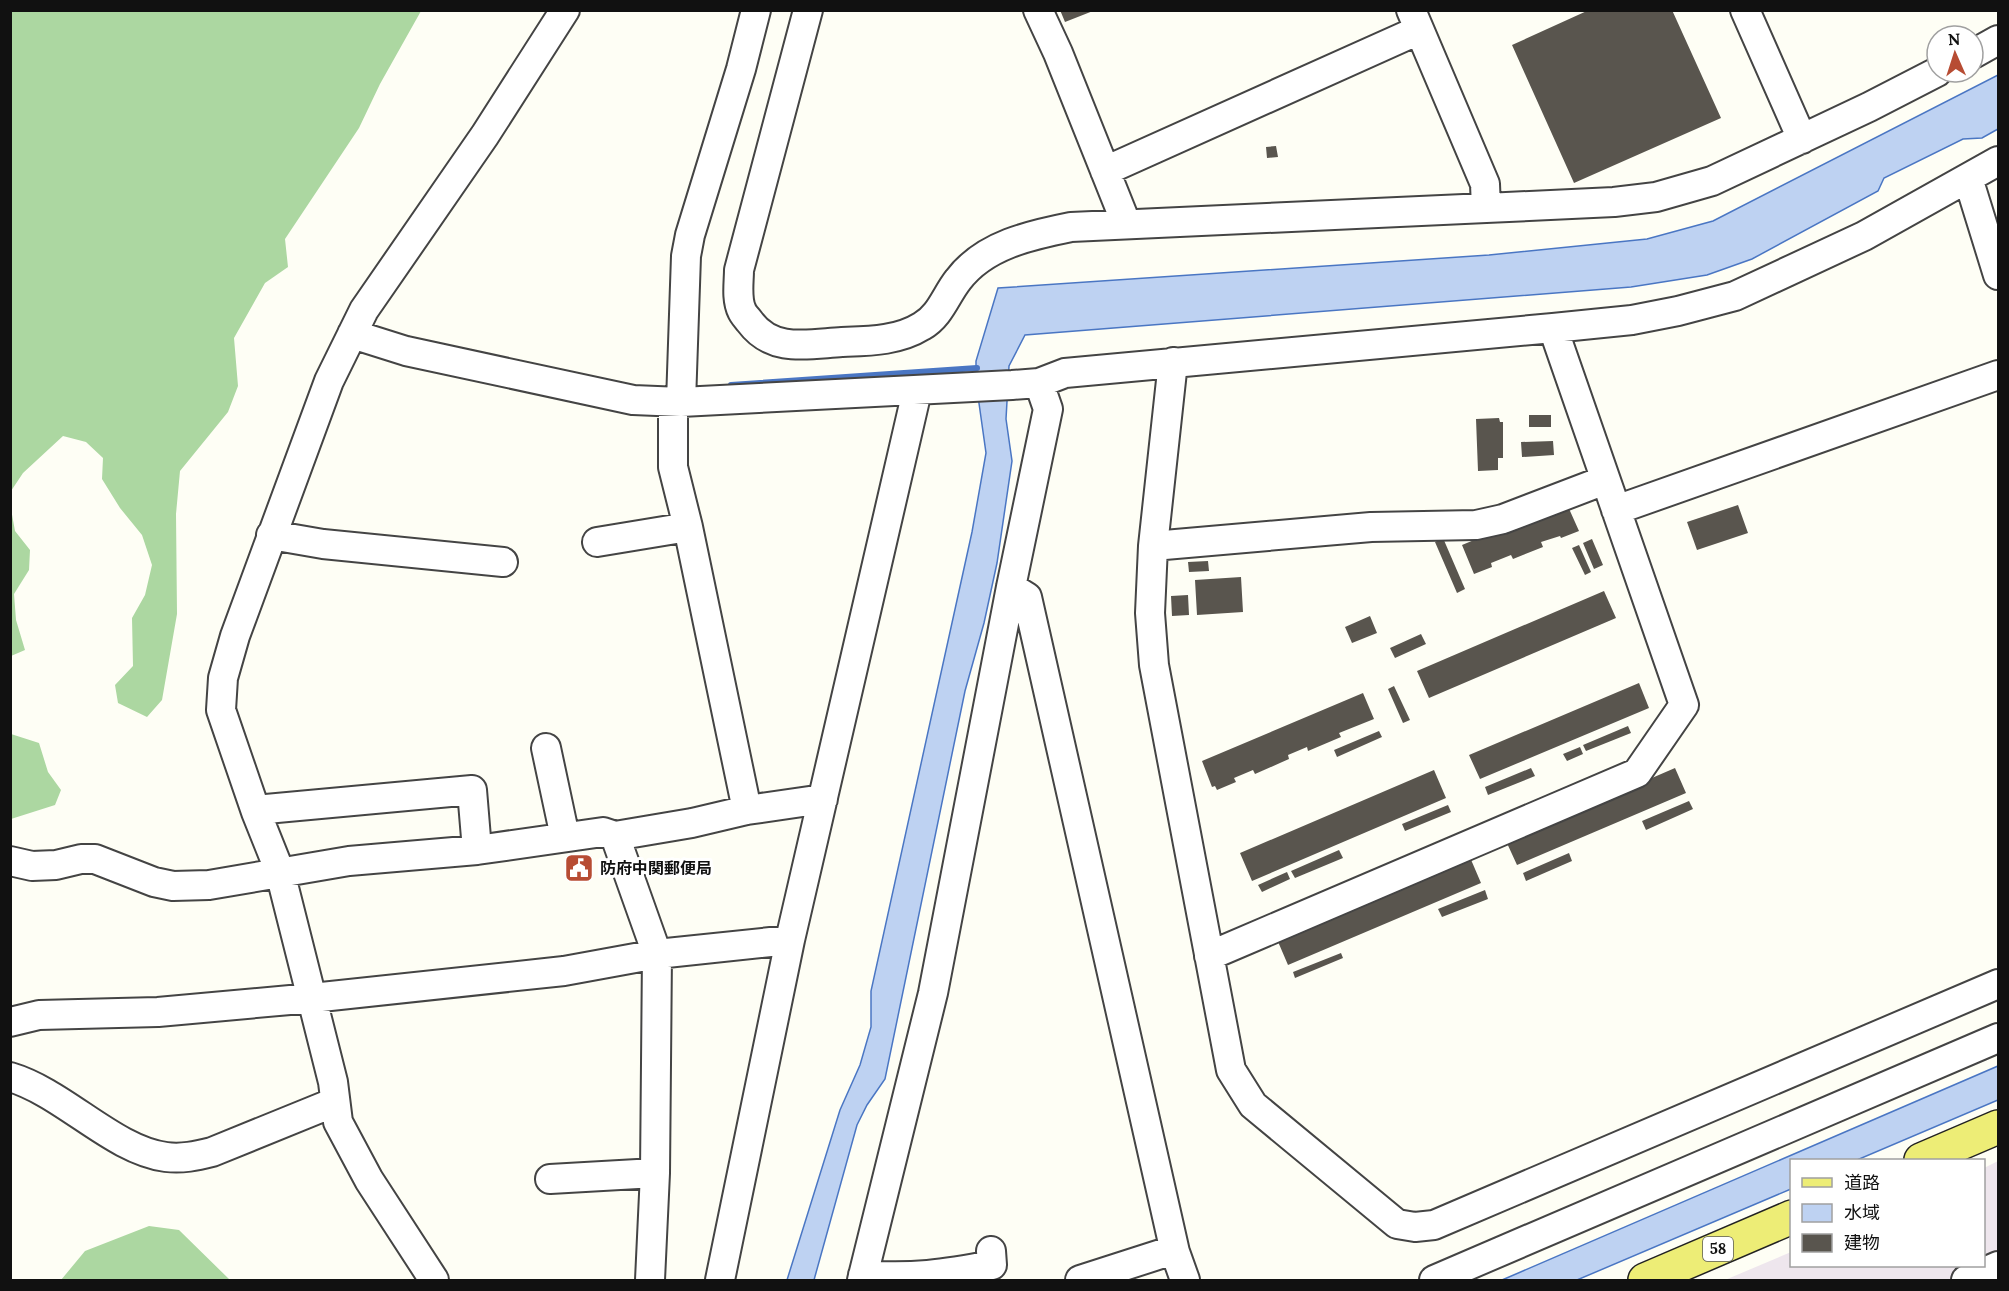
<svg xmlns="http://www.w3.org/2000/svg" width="2009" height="1291" font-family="Lora,'Noto Sans JP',serif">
  <rect width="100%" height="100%" fill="#fefef5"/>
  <!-- industrial -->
  <path fill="#eee6ed" d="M1998,1161V1280H1725L1791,1252L1792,1266H1984V1168Z"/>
  <!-- forest -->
  <path fill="#acd7a1" d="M11,10L421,11L380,84L359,128L285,239L288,267L265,283L234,338L238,386L228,412L180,471L176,514L177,614L162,700L147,717L118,703L115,685L133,666L132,618L145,595L152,565L142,535L120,508L102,479L103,458L86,442L63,436L23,473L11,491Z
    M11,509L15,531L30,550L29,570L14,594L16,620L25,650L11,656Z
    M11,734L39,743L48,772L61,790L55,805L11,819Z
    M149,1226L179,1230L230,1280H61L85,1251Z"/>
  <!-- water -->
  <path fill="#bed2f2" stroke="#4a76c3" stroke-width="1.5" d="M1998,75V129L1982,138L1963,139L1884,178L1878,191L1752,259L1707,275L1631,287L1025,335L1009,366L1006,419L1012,461L997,563L984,623L965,691L885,1079L867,1105L857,1125L814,1280H787L840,1110L860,1065L871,1027V991L972,532L986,453L976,382V361L998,288L1489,255L1647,239L1713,221Z
    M1998,1066V1100L1857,1160H1792L1791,1189L1577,1280H1502Z"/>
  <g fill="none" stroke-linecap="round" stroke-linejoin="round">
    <!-- stream -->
    <path stroke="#4a76c3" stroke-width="6" d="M731,385L977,368"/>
  </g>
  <!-- building -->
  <path fill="#59554e" d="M1060,10H1093V11L1065,22Z
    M1589,10H1672L1721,118L1574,183L1512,45Z
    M1276,146L1278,157L1267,158L1266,147Z
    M1529,415H1551V427H1529Z
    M1499,418L1500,422H1503V458H1498V470L1478,471L1476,419Z
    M1553,441L1554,455L1522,457L1521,442Z
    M1566,502L1579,531L1561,538L1560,536L1541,542L1543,547L1513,559L1511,555L1491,563L1492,567L1474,574L1462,545Z
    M1738,505L1748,533L1697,550L1687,522Z
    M1443,538L1465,589L1457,593L1435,542Z
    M1592,539L1603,565L1594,569L1583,543Z
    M1579,545L1591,572L1585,575L1572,548Z
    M1208,561L1209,571L1189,572L1188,562Z
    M1241,577L1243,612L1197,615L1195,580Z
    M1604,591L1616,618L1429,698L1417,671Z
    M1188,595L1189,615L1172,616L1171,596Z
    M1370,616L1377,633L1352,643L1345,627Z
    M1421,634L1426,644L1395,658L1390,648Z
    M1639,683L1649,708L1480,779L1469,755Z
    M1394,686L1410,720L1403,723L1388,689Z
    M1363,693L1374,719L1339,733L1341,737L1308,751L1307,747L1288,755L1289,759L1255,774L1253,770L1234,778L1236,782L1217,790L1215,786L1212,787L1202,761Z
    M1628,726L1631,733L1586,751L1583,745Z
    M1379,731L1382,737L1337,757L1334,750Z
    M1580,747L1583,754L1567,761L1563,754Z
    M1531,768L1535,776L1488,795L1485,787Z
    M1675,768L1686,793L1517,865L1506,841Z
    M1434,770L1446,798L1252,881L1240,853Z
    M1689,801L1693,809L1646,830L1642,821Z
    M1448,805L1451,812L1405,831L1402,824Z
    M1339,850L1343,858L1295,878L1291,871Z
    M1569,853L1572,861L1526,881L1523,873Z
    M1469,855L1481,883L1288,965L1276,937Z
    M1287,872L1290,879L1262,892L1258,885Z
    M1485,890L1488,899L1442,917L1438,909Z
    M1341,953L1343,958L1295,978L1293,972Z"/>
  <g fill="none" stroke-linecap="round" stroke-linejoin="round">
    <!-- minor casing -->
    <g stroke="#444" stroke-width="32">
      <path id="minor" d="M808,10L739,270C739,282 736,299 742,311C743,314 747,318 750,322C773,353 808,344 842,342C869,341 898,341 922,326C940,316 946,295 958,280C984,245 1031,235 1071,227L1486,208L1614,202L1656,197L1712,181L1869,107L1937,72
        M1038,10L1058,53L1126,223
        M1411,10L1485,184L1486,208
        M1745,10L1802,139
        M1973,54L1998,40
        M1105,171L1419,30
        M1968,178L1998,275
        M352,334L406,351L633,400L681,402L1012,385L1039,383L1065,373L1553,328L1632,320L1678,311L1735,296L1864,236L1998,161
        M1173,362L1153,546L1150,613L1154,665L1231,1070L1253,1105L1397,1224L1415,1227L1434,1225L1998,984
        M1616,510L1998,375
        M271,535L323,544L503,562
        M597,542L688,527
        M1153,546L1371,527L1476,525L1503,519L1605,480
        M1011,587L1027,597L1175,1252L1185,1280
        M546,748L565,837
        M747,810L688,527L673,467V410L681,402L686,256L690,235L741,69L756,10
        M256,812L266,809L472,790L477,850
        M615,836L657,954L655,1173L650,1280
        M10,861L32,866L56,865L81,859H95L154,882L173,886L209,885L349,861L477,850L603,832L615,836L692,823L747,810L823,799
        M1209,956L1637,773L1684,705L1553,328
        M10,1022L39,1015L158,1012L312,998L564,971L657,954L790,940
        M10,1077C64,1093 113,1150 166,1157C182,1159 196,1156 212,1152L335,1102
        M550,1179L655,1173
        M863,1275C911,1279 945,1274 992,1265L991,1251
        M434,1280L369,1180L338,1122L333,1082L280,872L256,812L221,710L223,678L235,636L329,381L364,310L485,135L565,10
        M720,1280L790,940L917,391
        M862,1280L933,993L1011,587L1048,409L1039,383
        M1080,1280L1164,1253L1175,1252
        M1434,1280L1998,1038
        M1966,1280L1998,1266"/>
    </g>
    <!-- major casing -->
    <g stroke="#222" stroke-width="36">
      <path id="major" d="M1921,1160L1998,1127
        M1645,1280L1792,1217"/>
    </g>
    <!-- minor -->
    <use href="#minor" stroke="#fff" stroke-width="28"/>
    <!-- major -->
    <use href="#major" stroke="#eded76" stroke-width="33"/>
  </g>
  <!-- icons -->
  <defs>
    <g id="civic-square" transform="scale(1.5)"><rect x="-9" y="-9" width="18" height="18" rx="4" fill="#b74c33" stroke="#fff"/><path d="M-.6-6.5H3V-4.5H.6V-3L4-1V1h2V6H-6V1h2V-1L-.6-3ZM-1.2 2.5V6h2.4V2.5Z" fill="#fff"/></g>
  </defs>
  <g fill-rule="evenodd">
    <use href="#civic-square" x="579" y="868"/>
  </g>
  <g text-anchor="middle" stroke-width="6" stroke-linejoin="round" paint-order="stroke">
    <!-- shield labels -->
    <rect fill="#fff" stroke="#585858" stroke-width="1.5" x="1703" y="1237" width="30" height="24" rx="4.5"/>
    <g font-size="15" font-weight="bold" fill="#111">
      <text x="1718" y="1254">58</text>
    </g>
    <!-- poi labels -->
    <g font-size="16" font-weight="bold" fill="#111" stroke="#fff" text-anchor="start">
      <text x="600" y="874">防府中関郵便局</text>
    </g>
  </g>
  <!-- border -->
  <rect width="2009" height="1291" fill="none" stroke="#111111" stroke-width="24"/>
  <!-- legend -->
  <rect x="1790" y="1159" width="195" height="108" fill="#ffffff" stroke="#a0a0a0" stroke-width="1.5"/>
  <rect x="1802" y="1178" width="30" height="9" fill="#eded76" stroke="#a0a0a0" stroke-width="1.5"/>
  <text x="1844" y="1189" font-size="18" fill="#111111">道路</text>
  <rect x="1802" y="1204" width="30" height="18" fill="#bed2f2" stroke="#a0a0a0" stroke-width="1.5"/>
  <text x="1844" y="1219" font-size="18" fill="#111111">水域</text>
  <rect x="1802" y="1234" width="30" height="18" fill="#59554e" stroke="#a0a0a0" stroke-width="1.5"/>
  <text x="1844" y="1249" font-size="18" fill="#111111">建物</text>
  <!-- north arrow -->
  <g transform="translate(1955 54) rotate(357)"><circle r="28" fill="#ffffff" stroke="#a0a0a0" stroke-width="1.5"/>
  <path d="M0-4.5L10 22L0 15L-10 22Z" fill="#b74c33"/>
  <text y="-9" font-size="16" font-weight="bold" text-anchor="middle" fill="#111111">N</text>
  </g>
</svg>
